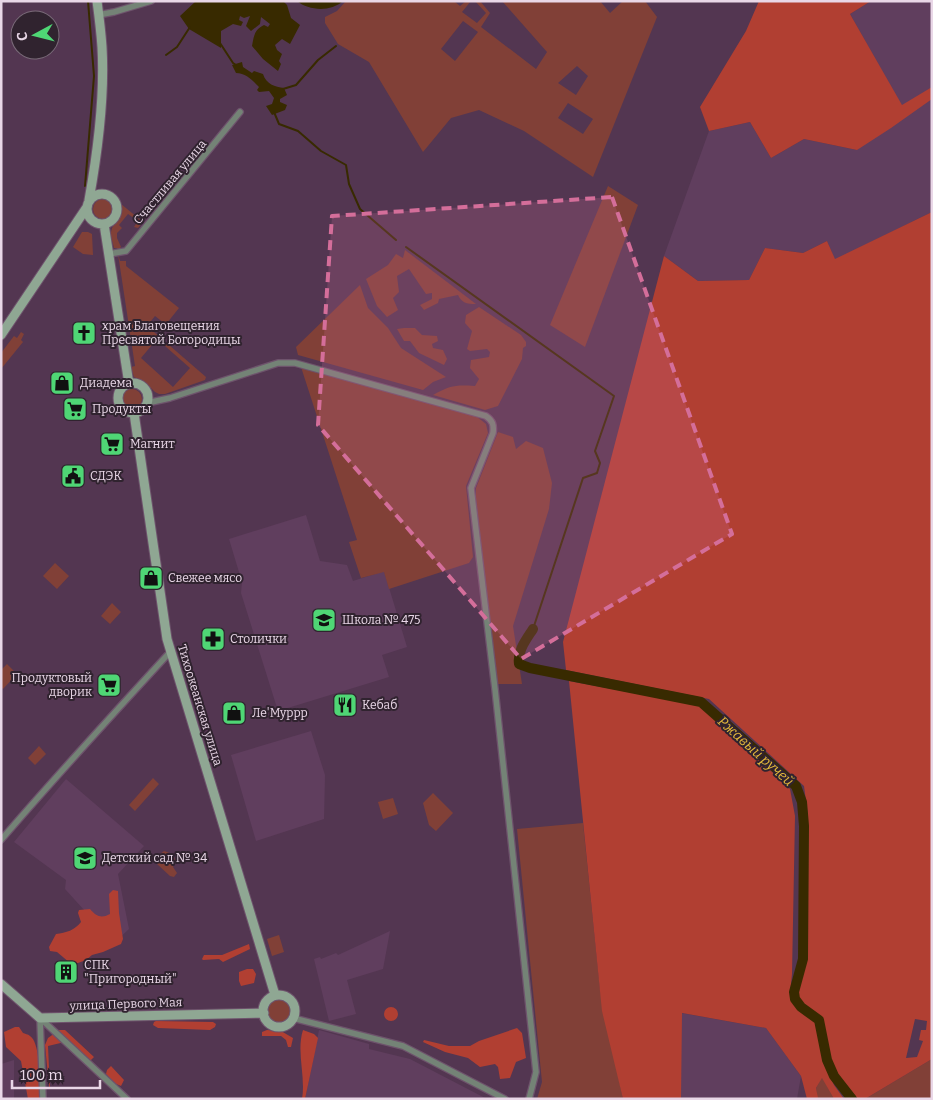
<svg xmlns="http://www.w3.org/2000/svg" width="933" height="1100" font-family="Bitter,serif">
  <rect width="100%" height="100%" fill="#533651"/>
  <!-- built -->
  <path fill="#603e5e" d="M871,1H932V212L835,260L827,241L803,253L765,248L749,280L698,281L664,256L709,131L750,122L771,158L804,139L857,150L902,106L850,14Z
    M306,515L320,561L347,565L353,581L384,571L407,647L382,655L389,677L278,711L241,593L242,582L229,539Z
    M311,731L325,775L324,819L256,841L231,755Z
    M66,779L144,846L118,874L129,929L114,943L65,889L66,880L14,842Z
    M390,931L383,969L347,980L356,1014L329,1021L314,959L320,957L321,959L336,953L338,955Z
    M681,1013L766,1028L801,1076L797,1099H681Z
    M319,1030L369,1044V1049L410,1059L487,1099H305Z
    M14,1060V1099H1V1064Z"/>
  <!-- green -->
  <path fill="#814037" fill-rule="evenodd" d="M346,1H454L460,6L466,1H471L462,12L477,23L486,13L475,1H480L490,13L481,27L536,69L547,52L502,1H600L610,13L623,1H645L657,17L593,177L524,131L479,110L451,118L423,152L369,62L338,44L325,23V17L337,11ZM463,21L478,32L455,61L441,49ZM577,66L588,76L576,95L558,83ZM568,103L593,119L583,134L558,118Z
    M608,186L638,205L585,347L550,325Z
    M93 209a10 10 0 1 1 20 0a10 10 0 1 1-20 0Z
    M121,204L143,222L138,228L134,227L138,221L128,214L119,225L122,228L117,233V238L121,247L118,250L117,248H114C113,242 110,237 111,232C113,221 124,217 121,204Z
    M82,232H88L92,234L93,255L83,254L73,247Z
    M405,250L476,304C466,304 462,303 458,295L439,299L438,303L424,310L420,305L432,299V293L426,294L409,269L397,276L399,292L393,298L398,310L387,317L377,306L366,279L388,265L396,254L403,258Z
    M118,254L120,261H126V266L179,308L163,328L162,327L164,323L155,316L147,326L206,377L205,380L165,394H159L155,392L145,382L134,377L131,367L135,366ZM157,339L190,368L173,387L141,358Z
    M360,285L368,308L388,328L401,348L446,377L433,382L423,390L298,355L296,347Z
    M479,307L521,335L526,342V346L523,348L522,359L498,406L485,410L433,395C452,385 455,385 475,386L479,379L470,368L471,360L489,357L490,352L487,349L470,351L467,349L472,331L465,323L466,315Z
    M404,328H415L422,335L437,336L438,341L432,344L433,348L443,350L447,359L444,365L419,353L410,341H404L397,329Z
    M21,332L24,334L21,340L23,342L1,369V353L14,336L17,338Z
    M301,367L476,416L486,424L488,433L466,486L473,557L469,563L389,589L384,572L361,578L349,542L357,540Z
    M122 399a10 10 0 1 1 20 0a10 10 0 1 1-20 0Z
    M498,432L513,437L516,449L526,441L543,448L552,483L549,509L513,626L522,684H497L476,499V488Z
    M55,563L69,576L57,589L43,576Z
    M112,603L121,612L110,624L101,616Z
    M7,664L17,674L3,689L1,687V670Z
    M39,746L46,754L35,765L28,758Z
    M153,778L159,784L135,811L129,805Z
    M433,793L453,813L436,831L429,825L423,803Z
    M393,798L398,814L383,819L378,802Z
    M583,823L600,989L623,1099H537L542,1082L517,829Z
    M164,851C174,854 177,858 173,867L177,873L174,877L170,876L157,864L158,856Z
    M279,935L284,952L272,956L267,939Z
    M267 1011a12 12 0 1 1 24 0a12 12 0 1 1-24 0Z
    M932,1059V1099H865Z
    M822,1077L834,1099H815L817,1098L816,1088Z"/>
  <!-- forest -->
  <path fill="#b13f32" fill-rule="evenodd" d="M759,1H871L850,14L902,105L932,87V99L891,128L857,150L804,139L771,158L750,122L709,131L700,107L746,31Z
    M932,212V1059L865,1099H858L837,1074L830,1058L821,1018L801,1002L797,994L807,960L808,816L804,786L709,699L566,670L563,642L664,256L698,281L749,280L765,248L803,253L827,241L835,259ZM915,1019L927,1021L926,1030H921L919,1040L923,1041L917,1057L906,1058Z
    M569,681L698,705L717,720L790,789L795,816L792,974L790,994L794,1005L815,1022L824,1064L834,1085L844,1099H834L822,1078L816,1088L818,1098L807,1099L801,1076L766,1028L682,1013L681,1099H623L602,1011Z
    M113,890L118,891L119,913L123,939L121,944L103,952L92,955L86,960L78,963H70L57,952L50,951L49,947L56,934C66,933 75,930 81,922L78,913L79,910L90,909C96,916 101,919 110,914L109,894Z
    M249,944L250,949L223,962L219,959L203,960L202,959L204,955H222Z
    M247,969H253L256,974L254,983L241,986L239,981V972Z
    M384 1014a7 7 0 1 1 14 0a7 7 0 1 1-14 0Z
    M156,1021L213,1022L216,1024L215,1027L210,1030L158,1028L153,1025L154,1022Z
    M15,1027H19L23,1033C25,1034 28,1034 30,1036C41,1043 40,1086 40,1099H28L21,1061L6,1047L4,1032Z
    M517,1028L522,1033L526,1058L516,1062L510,1078L500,1079L498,1067L495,1064L480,1067L468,1058L445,1052L423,1042L424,1040L449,1046H470L479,1041Z
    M59,1030H65L94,1057L90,1061L69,1041L48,1046L50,1089L49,1086L45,1045L48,1038Z
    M267,1030L281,1031L293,1038L291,1047H288L286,1040L281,1036H262V1032Z
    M303,1030L314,1034L318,1038L305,1099H302C306,1076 296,1052 303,1030Z
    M111,1066L124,1080L121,1086L114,1083L106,1074L107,1070Z"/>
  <!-- water -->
  <path fill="#382a00" d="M196,1H283L287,5L291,18L300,25L290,44L282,39L275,45L277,50L282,54L279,61L281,64L278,71L263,59L252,46C254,36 254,30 264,25L268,27L270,24L261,17L260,24L251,31L246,26L250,16L244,18L240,16L239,20L243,22L241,26L233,24L221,31V48L189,29L180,16Z
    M297,1H343C331,12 309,11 297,1Z
    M242,62L243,67L252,73L254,71L263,74C266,84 275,87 284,88L287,95L280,99V102L287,105L285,110L272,115L266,106L272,104L274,98L269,91L259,92L257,90L259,87C252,80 246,73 236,73L232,65Z"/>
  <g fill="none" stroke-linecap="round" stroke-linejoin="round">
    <!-- stream -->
    <path stroke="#382a00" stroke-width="2" d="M220,43L233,63L236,65
      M166,55L177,47L190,27
      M283,89L296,85L318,60L336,46
      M274,112L279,124L298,131L321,151L346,165L349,184L360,209L396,240
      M85,186L94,76L88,1
      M406,247L614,396L595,451L600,463L597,473L583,478L533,629"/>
    <!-- river -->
    <path stroke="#382a00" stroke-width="10" d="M533,629C526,640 517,651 519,664L530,668L701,702L796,786L802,802L804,826L803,959L794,992L795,999L801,1007L819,1020L827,1060L834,1076L852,1099"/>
    <!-- street casing -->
    <g stroke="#6e536c" stroke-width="8">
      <path id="street" d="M98,15L114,12L151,1
        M109,254L126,251L240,112
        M147,403L170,398L278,363H295L486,416C493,421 494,425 493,433L471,488L495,689L536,1072L529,1099
        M1,840C56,776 113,714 171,651
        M40,1018L127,1099
        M293,1018L403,1046L505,1099
        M40,1019L43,1099"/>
    </g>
    <!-- secondary casing -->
    <g stroke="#6e536c" stroke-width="11">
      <path id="secondary" d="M87 209a15 15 0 1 1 30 0a15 15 0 1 1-30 0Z
        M89,200C98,150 105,98 102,47C101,32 99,16 97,1
        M104,224L129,384
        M1,335L87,207
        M118 398a15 15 0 1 1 30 0a15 15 0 1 1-30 0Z
        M134,413L167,639L275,995
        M1,984L40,1018L264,1013
        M263 1011a16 16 0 1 1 32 0a16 16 0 1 1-32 0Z"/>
    </g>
    <!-- street -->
    <use href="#street" stroke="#748376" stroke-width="5.5"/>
    <!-- secondary -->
    <use href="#secondary" stroke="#8fa793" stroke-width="9"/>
  </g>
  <!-- marked area -->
  <path fill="#d46e9a" fill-opacity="0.2" stroke="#d46e9a" stroke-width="4" stroke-dasharray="10 6" stroke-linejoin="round" d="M612,197L732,534L521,659L318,425L332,216Z"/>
  <!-- icons -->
  <defs>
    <g id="church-square" transform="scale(1.25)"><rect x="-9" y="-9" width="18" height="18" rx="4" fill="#4fd675" stroke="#30232f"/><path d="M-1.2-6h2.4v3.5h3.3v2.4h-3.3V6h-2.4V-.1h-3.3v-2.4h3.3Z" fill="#111"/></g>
    <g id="shop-square" transform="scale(1.25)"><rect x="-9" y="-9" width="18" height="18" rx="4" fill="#4fd675" stroke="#30232f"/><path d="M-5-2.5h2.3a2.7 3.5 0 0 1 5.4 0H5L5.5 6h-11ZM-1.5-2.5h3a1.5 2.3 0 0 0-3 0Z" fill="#111"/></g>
    <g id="supermarket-square" transform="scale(1.25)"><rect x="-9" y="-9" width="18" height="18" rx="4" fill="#4fd675" stroke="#30232f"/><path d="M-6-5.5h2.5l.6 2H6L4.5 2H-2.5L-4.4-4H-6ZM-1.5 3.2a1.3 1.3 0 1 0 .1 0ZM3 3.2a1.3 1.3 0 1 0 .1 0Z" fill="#111"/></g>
    <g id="civic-square" transform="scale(1.25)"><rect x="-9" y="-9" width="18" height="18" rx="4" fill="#4fd675" stroke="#30232f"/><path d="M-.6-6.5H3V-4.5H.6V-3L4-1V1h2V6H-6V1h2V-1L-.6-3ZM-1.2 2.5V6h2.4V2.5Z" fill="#111"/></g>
    <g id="school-square" transform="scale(1.25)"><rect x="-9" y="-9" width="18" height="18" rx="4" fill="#4fd675" stroke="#30232f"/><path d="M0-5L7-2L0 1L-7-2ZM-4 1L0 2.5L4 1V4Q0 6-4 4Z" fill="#111"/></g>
    <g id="pharmacy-square" transform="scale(1.25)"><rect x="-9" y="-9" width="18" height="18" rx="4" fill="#4fd675" stroke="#30232f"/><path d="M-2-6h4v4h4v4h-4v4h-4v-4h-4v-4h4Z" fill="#111"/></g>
    <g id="restaurant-square" transform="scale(1.25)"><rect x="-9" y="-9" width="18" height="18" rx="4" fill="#4fd675" stroke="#30232f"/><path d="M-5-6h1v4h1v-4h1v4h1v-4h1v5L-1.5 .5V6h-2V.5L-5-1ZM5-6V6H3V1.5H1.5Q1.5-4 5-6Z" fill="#111"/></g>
    <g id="building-square" transform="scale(1.25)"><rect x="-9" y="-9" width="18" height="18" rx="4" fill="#4fd675" stroke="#30232f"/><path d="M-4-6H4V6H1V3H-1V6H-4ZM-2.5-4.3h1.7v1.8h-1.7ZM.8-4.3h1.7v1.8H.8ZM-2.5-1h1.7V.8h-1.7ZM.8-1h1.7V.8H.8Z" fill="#111"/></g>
  </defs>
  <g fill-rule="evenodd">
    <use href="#church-square" x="84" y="333"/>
    <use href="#shop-square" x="62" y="383"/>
    <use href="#supermarket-square" x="75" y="409"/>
    <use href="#supermarket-square" x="112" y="444"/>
    <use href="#civic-square" x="73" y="476"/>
    <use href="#shop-square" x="151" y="578"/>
    <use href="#school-square" x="324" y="620"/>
    <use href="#pharmacy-square" x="213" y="639"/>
    <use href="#supermarket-square" x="109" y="685"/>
    <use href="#restaurant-square" x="345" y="705"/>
    <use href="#shop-square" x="234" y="713"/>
    <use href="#school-square" x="85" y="858"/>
    <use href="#building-square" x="66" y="972"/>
  </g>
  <g text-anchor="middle" stroke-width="4" stroke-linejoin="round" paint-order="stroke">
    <!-- street labels -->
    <g font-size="12" fill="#e9d7e7" stroke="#30232f">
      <text transform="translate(170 182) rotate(-50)" y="4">Счастливая улица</text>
      <text transform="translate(200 705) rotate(73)" y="4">Тихоокеанская улица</text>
      <text transform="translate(126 1004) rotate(-2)" y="4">улица Первого Мая</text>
    </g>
    <!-- poi labels -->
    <g font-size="12" fill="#e9d7e7" stroke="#30232f" text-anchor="start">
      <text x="102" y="330">храм Благовещения<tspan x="102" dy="14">Пресвятой Богородицы</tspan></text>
      <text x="80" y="387">Диадема</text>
      <text x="92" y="413">Продукты</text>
      <text x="130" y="448">Магнит</text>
      <text x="90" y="480">СДЭК</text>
      <text x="168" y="582">Свежее мясо</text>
      <text x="342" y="624">Школа № 475</text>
      <text x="230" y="643">Столички</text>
      <text x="92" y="682" text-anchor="end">Продуктовый<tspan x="92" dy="14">дворик</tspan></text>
      <text x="362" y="709">Кебаб</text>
      <text x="252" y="717">Ле'Муррр</text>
      <text x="102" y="862">Детский сад № 34</text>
      <text x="84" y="969">СПК<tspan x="84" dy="14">"Пригородный"</tspan></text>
    </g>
    <!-- water labels -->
    <g font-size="14" font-style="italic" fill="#e5ba3c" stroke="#30232f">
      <text transform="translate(756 751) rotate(42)" y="5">Ржавый ручей</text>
    </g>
  </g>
  <!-- border -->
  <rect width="933" height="1100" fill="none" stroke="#e9d7e7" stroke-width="5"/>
  <!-- north arrow -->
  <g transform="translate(35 35) rotate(263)"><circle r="24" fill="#30232f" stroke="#7a6b79"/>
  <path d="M0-4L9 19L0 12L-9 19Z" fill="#4fd675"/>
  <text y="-8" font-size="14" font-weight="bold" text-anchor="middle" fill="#e9d7e7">С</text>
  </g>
  <!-- scale -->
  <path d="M12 1080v8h88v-8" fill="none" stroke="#e9d7e7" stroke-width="2.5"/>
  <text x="20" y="1080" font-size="15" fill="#e9d7e7" stroke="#30232f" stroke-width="4" paint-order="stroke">100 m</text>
</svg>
